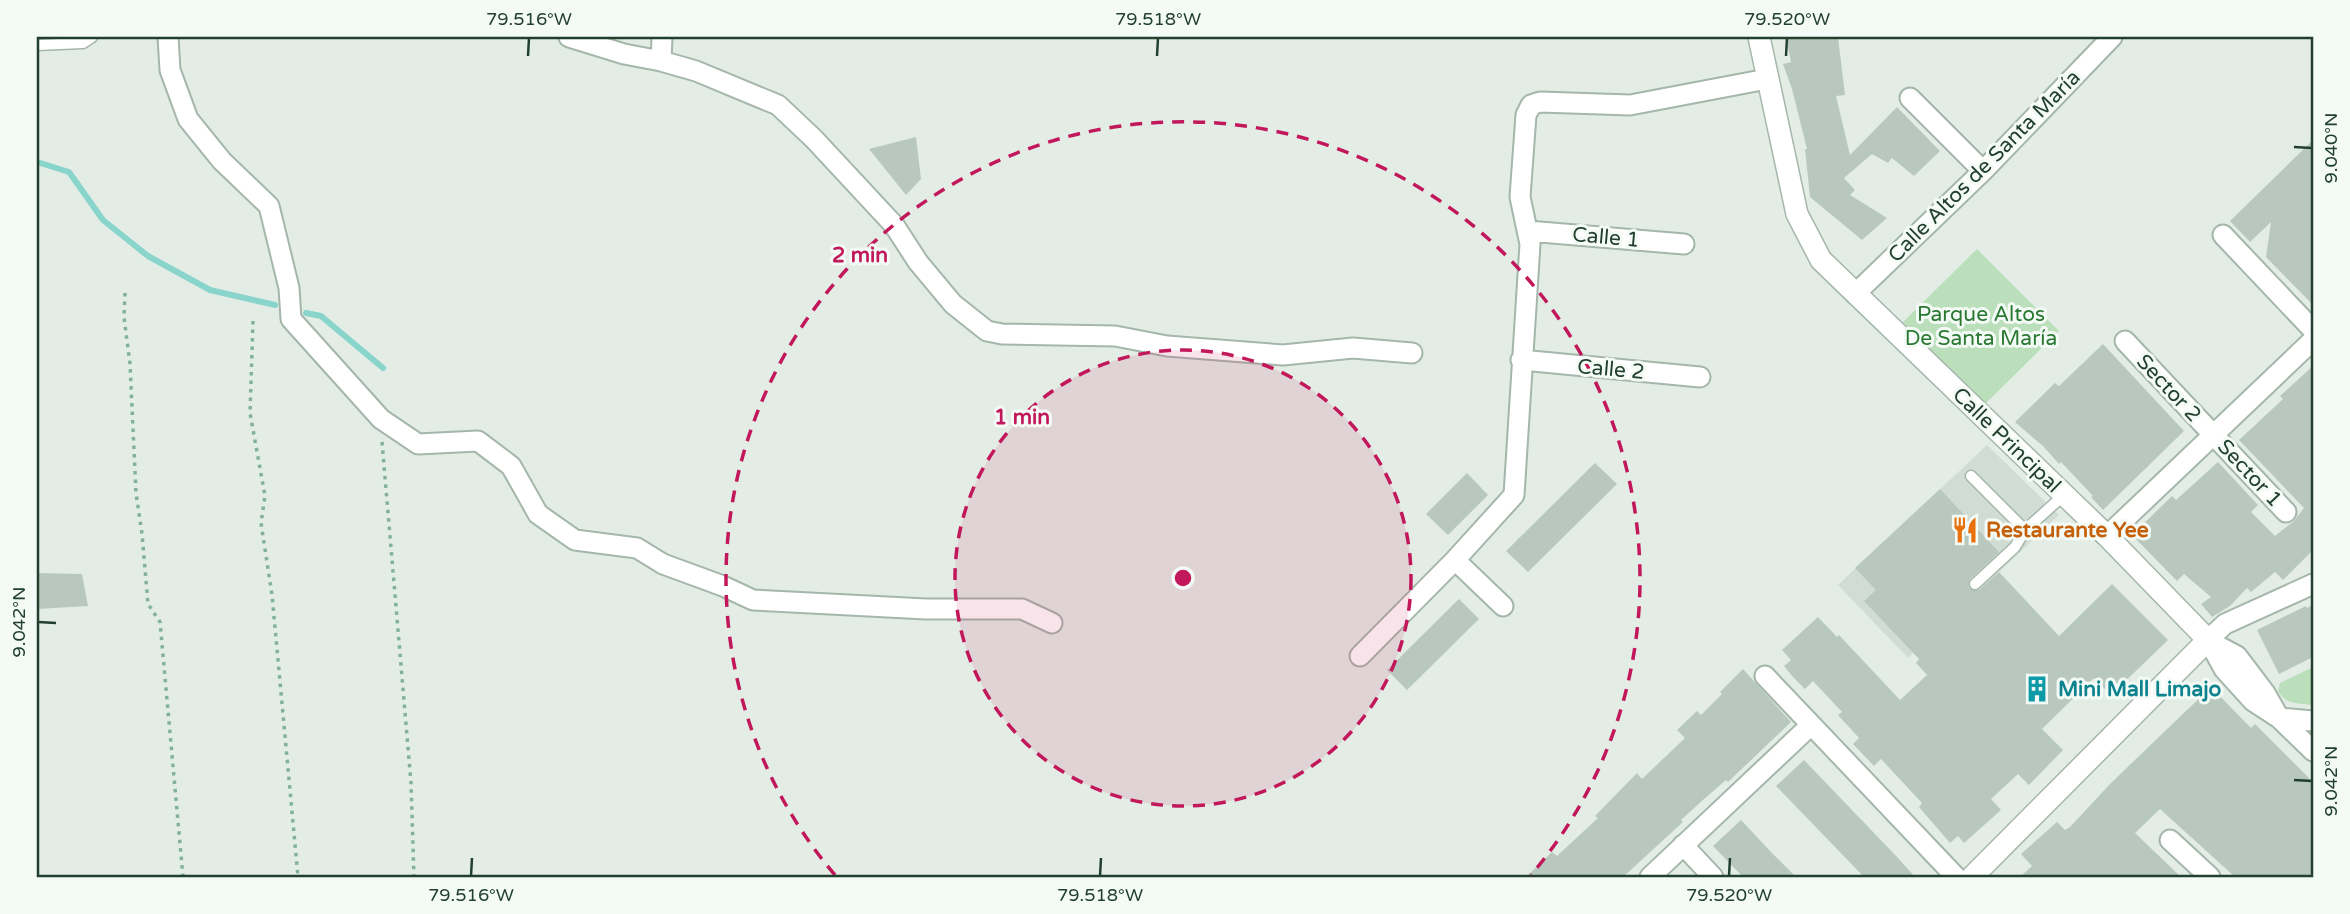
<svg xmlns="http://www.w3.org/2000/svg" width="2350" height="914" font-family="'Varela Round',sans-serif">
  <rect width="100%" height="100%" fill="#e3ede6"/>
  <!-- built -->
  <path fill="#d1ddd4" d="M1987,445L2059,515L1908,658L1838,585Z"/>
  <!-- green -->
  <path fill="#bbdfbb" d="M1977,249L2059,331L1985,404L1903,322Z
    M2313,667V705C2298,703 2286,705 2278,691L2280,683Z"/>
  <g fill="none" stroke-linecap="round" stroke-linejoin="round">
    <!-- stream -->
    <path stroke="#89d5cc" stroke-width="6" d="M37,162L69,172L103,220L148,256L210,290L275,305
      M306,313L321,316L383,368"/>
  </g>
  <!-- building -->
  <path fill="#b8c8be" d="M1786,37H1838L1845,95L1836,96L1850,155L1897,107L1940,151L1914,176L1892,158L1888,163L1872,154L1844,178L1855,190L1850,195L1887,218L1862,240L1810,197L1805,149H1807L1792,89L1783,64L1791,62Z
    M916,137L921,179L906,195L869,149Z
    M2313,140V305L2266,257L2271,222L2250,242L2230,221Z
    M2103,344L2184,431L2103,510L2091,497L2093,496L2061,462L2059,464L2044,447L2015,422L2055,383L2059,386Z
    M2313,366V550L2283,580L2275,572L2251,592L2247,588L2230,606L2212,617L2201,604L2211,597L2184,574L2177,581L2132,535L2172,496L2176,500L2218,462L2258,505L2251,512L2275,536L2294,521L2304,508L2239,440L2283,399L2280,396Z
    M1595,463L1617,484L1528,572L1506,551Z
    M1467,473L1488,495L1448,535L1426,514Z
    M1940,489L1999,552L1970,579L1968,585L1970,589L1979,590L1999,572L2059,636L2112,584L2168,640L2111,695L2094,678L2042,729L2063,750L2029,785L2018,774L1991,799L2001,810L1964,843L1958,836L1950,843L1919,807L1922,803L1881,759L1874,766L1853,744L1859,738L1838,715L1842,712L1813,681L1805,689L1793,677L1784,666L1791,660L1782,650L1818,617L1837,637L1839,635L1900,700L1927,675L1916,663L1919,659L1864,601L1876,590L1855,568Z
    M37,573L82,574L88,606L37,609Z
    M1459,599L1479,619L1407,690L1387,670Z
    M2313,605V657L2279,674L2257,630L2306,606L2307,608Z
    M1743,669L1791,722L1728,782L1726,780L1704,799L1681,820L1683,822L1623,877H1526L1552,852L1557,856L1598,818L1595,816L1637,773L1642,779L1685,738L1677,730L1697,711L1701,715L1722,694L1720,692Z
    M2211,687L2251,728L2255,724L2313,782V877H2235L2160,809L2135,833L2181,877H2020L2032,866L2021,854L2057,822L2065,830L2070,827L2111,783Z
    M1804,760L1898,858L1915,877H1864L1776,786Z
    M1741,820L1771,852L1796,877H1743L1713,846Z"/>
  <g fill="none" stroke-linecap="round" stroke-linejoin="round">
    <!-- service casing -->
    <g stroke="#a5b6ab" stroke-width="13">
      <path id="service" d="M37,45L83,43L92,37
        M1971,476L2025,530
        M1975,584L2015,547L2025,530L2064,495"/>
    </g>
    <!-- minor casing -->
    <g stroke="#a5b6ab" stroke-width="23">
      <path id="minor" d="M168,37L170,70L188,119L222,161L269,206L289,288L291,319L381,419L418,444L478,441L511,466L538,514L575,540L637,548L663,564L723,586L753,600L926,609H1022L1052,623
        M569,37L624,54L661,61L696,71L778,105L814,139L894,225L918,262L953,304L987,331L1002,334L1115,336L1167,346L1283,355L1353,348L1412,353
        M661,61L662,37
        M1910,98L1983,171
        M1528,231L1684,244
        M2223,235L2313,330
        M1855,294L1983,171L2112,37
        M2125,341L2286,512
        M1521,360L1700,377
        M2107,536L2313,340
        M1455,560L1503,606
        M2208,640L2224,669L2253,701L2279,718L2313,751
        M2208,640L2225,624L2313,584
        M2209,641L2237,656L2265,693L2277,714
        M1360,656L1455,560L1514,495L1530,244L1520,197L1526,115L1531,105L1540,102L1630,105L1767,79
        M1765,676L1956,877
        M2279,718L2313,721
        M2170,840L2210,877
        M1683,845L1713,877
        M1650,877L1811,725"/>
    </g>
    <!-- tertiary casing -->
    <g stroke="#a5b6ab" stroke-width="24">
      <path id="tertiary" d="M1759,37L1797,214L1821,260L2107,536L2208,640L1972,877"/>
    </g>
    <!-- path -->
    <path stroke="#82b296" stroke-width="3.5" stroke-dasharray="3.5 5" stroke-linecap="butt" d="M125,293L124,317L130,364L136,493L142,534L148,604L160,622L183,877
      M253,321L250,413L265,496L261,523L272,595L298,877
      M382,442L411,783L414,877"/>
    <!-- service -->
    <use href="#service" stroke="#fff" stroke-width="10"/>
    <!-- minor -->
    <use href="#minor" stroke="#fff" stroke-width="19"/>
    <!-- tertiary -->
    <use href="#tertiary" stroke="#fff" stroke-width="21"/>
  </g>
  <!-- ticks -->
  <path fill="none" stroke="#22402f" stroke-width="2.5" d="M528,56L529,38M1157,56L1158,38M1786,56L1787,38M2294,147L2312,148M38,622L56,623M2294,780L2312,781M471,876L472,858M1100,876L1101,858M1729,876L1730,858"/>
  <!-- distance rings -->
  <circle cx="1183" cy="578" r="228" fill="#c2185b" fill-opacity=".12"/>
  <g fill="none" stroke="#c2185b" stroke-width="3.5" stroke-dasharray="12 9">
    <circle cx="1183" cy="578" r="228"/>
    <path d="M835 875A457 457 0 1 1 1531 875"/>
  </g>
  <!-- icons -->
  <defs>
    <g id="restaurant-bare" transform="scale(2.1)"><path d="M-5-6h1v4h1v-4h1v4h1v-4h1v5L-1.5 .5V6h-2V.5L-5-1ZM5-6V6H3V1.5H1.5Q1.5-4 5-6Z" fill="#e8710a" stroke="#f4faf5" stroke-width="2.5" paint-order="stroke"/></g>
    <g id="building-bare" transform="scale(2.1)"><path d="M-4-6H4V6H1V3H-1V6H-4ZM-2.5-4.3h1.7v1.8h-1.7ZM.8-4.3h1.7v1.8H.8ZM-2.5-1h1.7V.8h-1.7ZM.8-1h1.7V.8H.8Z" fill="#0f9aa8" stroke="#f4faf5" stroke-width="2.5" paint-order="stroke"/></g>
  </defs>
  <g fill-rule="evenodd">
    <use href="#restaurant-bare" x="1965" y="530"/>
    <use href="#building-bare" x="2037" y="689"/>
  </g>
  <g text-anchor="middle" stroke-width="6" stroke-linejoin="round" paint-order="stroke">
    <!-- street labels -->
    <g font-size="21" fill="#22402f" stroke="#f4faf5">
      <text transform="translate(1984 166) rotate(-45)" y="7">Calle Altos de Santa María</text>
      <text transform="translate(1606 237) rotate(5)" y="7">Calle 1</text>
      <text transform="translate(1611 369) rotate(5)" y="7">Calle 2</text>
      <text transform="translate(2169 388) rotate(47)" y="7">Sector 2</text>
      <text transform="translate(2007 440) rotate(44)" y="7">Calle Principal</text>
      <text transform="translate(2250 473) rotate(47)" y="7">Sector 1</text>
    </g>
    <!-- park labels -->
    <g font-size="21" fill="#2a7933" stroke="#f4faf5">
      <text x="1981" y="321">Parque Altos<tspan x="1981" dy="24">De Santa María</tspan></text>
    </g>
    <!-- food labels -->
    <g font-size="21" font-weight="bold" fill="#c56008" stroke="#f4faf5" text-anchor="start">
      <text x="1986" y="537">Restaurante Yee</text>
    </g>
    <!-- culture labels -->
    <g font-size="21" font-weight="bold" fill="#0d838f" stroke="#f4faf5" text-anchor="start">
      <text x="2058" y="696">Mini Mall Limajo</text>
    </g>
  </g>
  <circle cx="1183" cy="578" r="10" fill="#c2185b" stroke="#f4faf5" stroke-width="3.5"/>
  <g font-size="21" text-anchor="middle" font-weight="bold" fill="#c2185b" stroke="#f4faf5" stroke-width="6" stroke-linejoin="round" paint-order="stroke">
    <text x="860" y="262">2 min</text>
    <text x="1022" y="424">1 min</text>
  </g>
  <!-- border -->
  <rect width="2350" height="914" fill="none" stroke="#f4faf5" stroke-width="77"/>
  <rect x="38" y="38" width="2274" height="838" fill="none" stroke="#22402f" stroke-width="2.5"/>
  <g font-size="18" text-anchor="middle" fill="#22402f">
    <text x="529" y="25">79.516°W</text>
    <text x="1158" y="25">79.518°W</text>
    <text x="1787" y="25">79.520°W</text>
    <text transform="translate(2331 148) rotate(-90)" y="6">9.040°N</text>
    <text transform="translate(19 622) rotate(-90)" y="6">9.042°N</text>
    <text transform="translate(2331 781) rotate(-90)" y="6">9.042°N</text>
    <text x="471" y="901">79.516°W</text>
    <text x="1100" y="901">79.518°W</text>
    <text x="1729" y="901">79.520°W</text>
  </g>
</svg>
